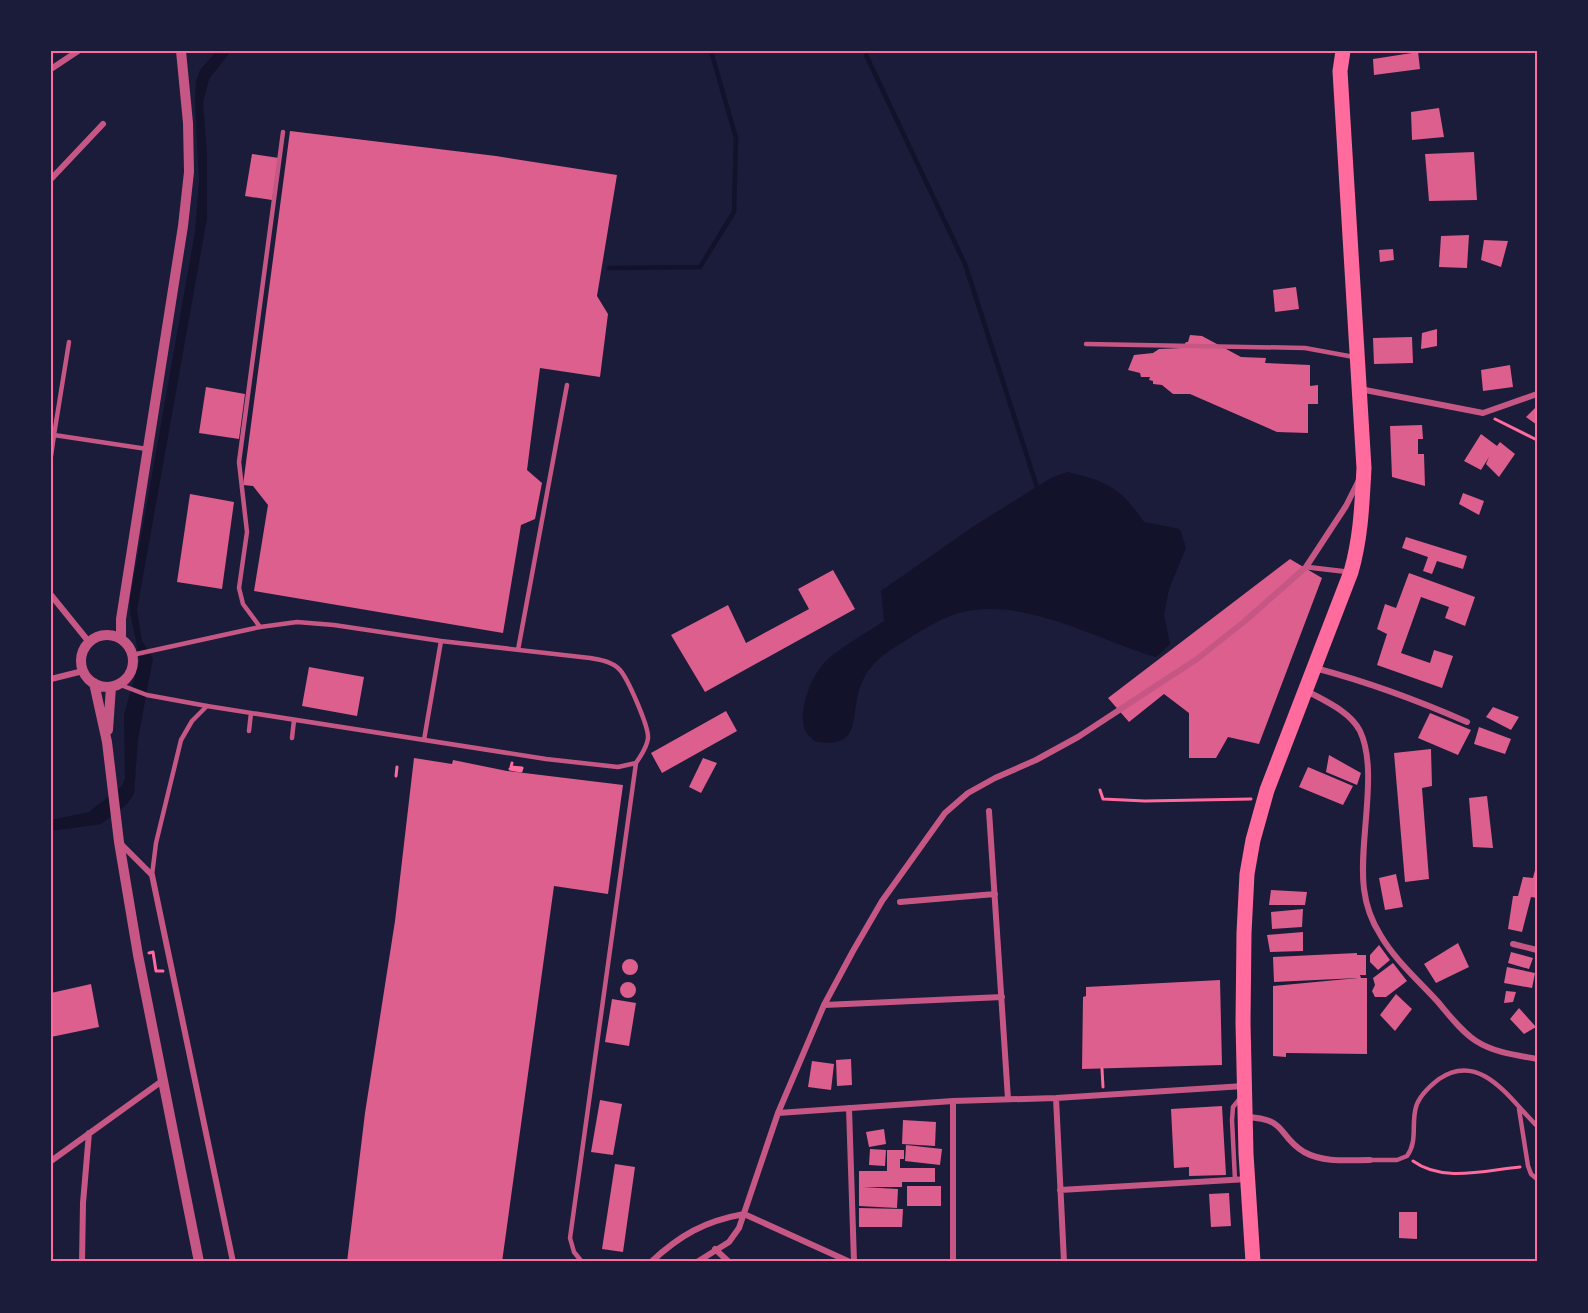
<svg xmlns="http://www.w3.org/2000/svg" width="1588" height="1313" font-family="'Open Sans',sans-serif">
  <rect width="100%" height="100%" fill="#1b1b3a"/>
  <!-- water -->
  <path fill="#12122b" d="M217,51H231L209,79L203,102L207,155V218L137,610L142,641L153,658L138,739L134,794L127,804L101,824L51,831V820L89,812L122,786L125,779L124,714L140,660L130,612V599L195,232L199,181L195,100L196,81L200,70Z
    M1067,472C1107,481 1121,488 1144,522L1180,529L1186,548L1169,589L1164,615L1170,644L1156,657C1137,652 1119,644 1100,637C1054,619 999,598 950,616C933,623 917,633 902,643C885,653 869,664 861,684C849,715 864,751 814,741C811,738 807,734 805,730C797,710 813,671 829,658C846,644 866,633 884,621L881,591L974,526L1051,478Z"/>
  <g fill="none" stroke-linecap="round" stroke-linejoin="round">
    <!-- stream -->
    <path stroke="#12122b" stroke-width="4.5" d="M867,51L866,55L965,264L1037,487
      M609,268L700,267L734,212L736,138L711,51"/>
  </g>
  <!-- building -->
  <path fill="#dd5f8e" d="M1412,51H1418L1420,69L1374,75L1373,59L1412,53Z
    M1439,108L1444,137L1412,140L1411,112Z
    M290,131L496,156L617,175L597,296L608,314L600,377L540,368L527,470L542,483L535,519L521,525L503,633L254,591L268,505L253,486L243,485Z
    M1474,152L1477,200L1429,201L1425,154Z
    M252,154L279,158L272,200L245,196Z
    M1469,235L1467,268L1439,267L1441,236Z
    M1484,240L1508,241L1501,267L1481,260Z
    M1393,249L1394,260L1380,262L1379,250Z
    M1296,287L1299,309L1275,312L1273,290Z
    M1437,329V346L1421,349L1422,333Z
    M1190,335L1202,336L1241,357L1266,358L1265,363L1310,365V386L1318,385V404H1308V433L1277,432L1190,394H1173L1162,385L1153,384V381L1149,380L1150,377H1141L1140,373L1128,370L1134,355L1153,353L1159,349L1182,348L1186,342H1188Z
    M1412,337L1413,363L1374,364L1373,338Z
    M1510,365L1513,387L1483,391L1481,370Z
    M206,387L245,394L239,439L199,433Z
    M1537,406V425L1526,417Z
    M1422,425L1423,439H1418V454H1424L1425,486L1392,477L1390,426Z
    M1481,434L1497,446L1500,442L1515,454L1499,477L1486,464L1489,457L1481,470L1464,461Z
    M1463,493L1484,501L1479,515L1459,504Z
    M190,494L234,502L222,589L177,582Z
    M1406,537L1467,556L1463,569L1437,561L1432,574L1423,571L1428,557L1402,548Z
    M1290,559L1322,578L1259,744L1228,737L1216,758H1189V713L1164,694L1129,722L1108,698Z
    M833,570L855,609L705,692L671,635L728,605L746,643L809,609L798,589Z
    M1409,573L1475,597L1465,626L1445,618L1449,607L1421,597L1401,653L1430,663L1434,650L1453,656L1442,688L1377,665L1387,634L1377,629L1385,604L1396,608Z
    M309,667L364,677L357,716L302,706Z
    M1493,707L1519,717L1511,730L1486,717Z
    M726,711L737,731L662,773L651,753Z
    M1430,713L1471,730L1458,755L1418,738Z
    M1479,727L1511,739L1505,754L1474,744Z
    M1431,749L1432,786L1422,788L1429,879L1405,882L1394,753Z
    M1329,755L1361,773L1357,785L1326,772Z
    M414,758L452,764L453,760L507,771L623,785L608,894L554,886L502,1262H347L365,1113L395,921Z
    M703,758L717,763L701,793L689,787Z
    M1308,767L1353,786L1343,805L1299,787Z
    M1487,796L1493,848L1473,847L1469,798Z
    M1536,866L1537,898L1531,897L1522,932L1508,929L1513,896H1518L1523,877L1533,878Z
    M1396,874L1403,907L1385,910L1379,878Z
    M1271,890L1307,892L1305,905H1269Z
    M1303,909L1302,927L1272,929L1271,912Z
    M1303,932V951L1270,952L1267,935Z
    M1458,943L1469,967L1436,983L1424,964Z
    M1379,945L1390,960L1378,970L1370,962V955Z
    M1511,952L1533,958L1529,969L1508,963Z
    M1357,953V955H1366V975H1360L1361,978H1367V1054L1286,1053V1057L1273,1056V986L1358,978L1274,982L1273,957Z
    M622 967a8 8 0 1 1 16 0a8 8 0 1 1-16 0Z
    M1393,963L1407,981L1386,997H1375L1372,991L1375,985L1373,978Z
    M1507,967L1535,973L1532,988L1504,983Z
    M1220,980L1222,1065L1082,1069L1083,997L1086,996V987Z
    M620 990a8 8 0 1 1 16 0a8 8 0 1 1-16 0Z
    M91,984L99,1027L51,1037V993Z
    M1506,991L1516,992L1513,1002L1504,1003Z
    M1396,994L1412,1009L1395,1031L1380,1015Z
    M612,999L636,1003L629,1046L605,1042Z
    M1519,1008L1536,1027L1524,1034L1510,1019Z
    M851,1059L852,1085L837,1086L836,1060Z
    M812,1061L834,1064L831,1090L808,1087Z
    M600,1100L622,1104L613,1155L591,1152Z
    M1222,1106L1226,1175L1189,1176V1167L1174,1168L1171,1109Z
    M903,1120L936,1122L935,1146L902,1144Z
    M884,1129L886,1144L869,1147L866,1132Z
    M906,1145L942,1149L940,1165L905,1161Z
    M870,1149L886,1150L885,1166L869,1165Z
    M887,1150H904V1159H900V1168H935V1182H902V1187H863L898,1189L897,1208L859,1206V1171H887Z
    M615,1164L635,1167L623,1252L602,1249Z
    M907,1186H941V1206H907Z
    M1229,1193L1231,1226L1211,1227L1209,1194Z
    M859,1208L903,1209L902,1227H859Z
    M1399,1212H1417V1239L1399,1238Z"/>
  <g fill="none" stroke-linecap="round" stroke-linejoin="round">
    <!-- path -->
    <path stroke="#ff6b9d" stroke-width="3" d="M1495,419L1537,440
      M510,769L521,771L522,768L511,767L512,763
      M396,776L397,767
      M1100,790L1103,799L1145,801L1251,799
      M149,953L153,952L156,971H163
      M1102,1069L1103,1087
      M1413,1161C1443,1183 1486,1170 1520,1167"/>
    <!-- service -->
    <path stroke="#c65784" stroke-width="4.5" d="M69,342L54,435L147,449
      M1086,344L1305,348L1354,357
      M51,456L54,435
      M260,627L243,604L239,588L247,532L239,462L283,132
      M518,650L567,385
      M118,684L147,695L207,706L546,759L618,767L636,763C641,755 647,748 648,738C649,727 628,679 620,670C612,661 600,660 590,658L441,641L334,625L297,622L260,627L132,655
      M249,731L251,713
      M292,738L294,720
      M424,740L441,641
      M152,875L156,843L181,740L192,721L207,706
      M1519,1109L1528,1166L1531,1174L1537,1179
      M1370,1160H1397L1407,1156C1418,1141 1411,1124 1416,1107C1419,1096 1430,1086 1439,1079C1481,1050 1511,1101 1537,1126
      M1235,1180L1232,1120L1233,1107L1242,1096
      M582,1262L574,1252L570,1238L636,763"/>
    <!-- pedestrian -->
    <path stroke="#c65784" stroke-width="5" d="M1306,567L1349,572"/>
    <!-- minor -->
    <path stroke="#c65784" stroke-width="6" d="M51,69L78,51
      M51,179L103,124
      M1360,389L1483,413L1537,394
      M51,595L89,642
      M1315,668C1368,682 1417,700 1467,722
      M51,679L83,671
      M1305,690C1323,700 1350,711 1360,731C1379,771 1358,842 1364,889C1366,906 1372,922 1381,936C1395,960 1419,981 1438,1002C1449,1015 1461,1031 1476,1041C1495,1053 1516,1055 1537,1059
      M989,811L1008,1099
      M120,843L152,875L233,1262
      M900,902L995,894
      M1513,944L1537,950
      M824,1005L1002,997
      M1056,1098L1064,1262
      M953,1101V1262
      M849,1108L854,1262
      M778,1113L953,1101L1056,1098L1244,1086
      M1246,1117C1289,1119 1276,1135 1304,1152C1324,1163 1349,1160 1370,1160
      M51,1161L162,1081
      M1060,1190L1248,1179
      M744,1214L850,1262
      M715,1249L729,1262
      M82,1262L83,1203L89,1133
      M651,1262C680,1235 705,1221 744,1214
      M697,1262L729,1242L739,1228L778,1113L824,1005L853,951L882,901L945,813L968,793L995,778L1036,760L1078,737L1197,659L1245,621L1306,567L1346,506L1359,480"/>
    <!-- tertiary -->
    <path stroke="#c65784" stroke-width="10" d="M81 661a26 26 0 1 1 52 0a26 26 0 1 1-52 0Z
      M121,639V619L183,226L189,172L188,123L181,51
      M94,683L107,742L119,842L138,955L199,1262
      M108,730L111,687"/>
    <!-- primary -->
    <path stroke="#ff6b9d" stroke-width="15" d="M1253,1262L1246,1154L1243,1023L1244,933L1247,874L1253,840L1267,790L1351,572C1361,537 1362,504 1364,468L1340,71L1343,51"/>
  </g>
  <!-- border -->
  <rect width="1588" height="1313" fill="none" stroke="#1b1b3a" stroke-width="105"/>
  <rect x="52" y="52" width="1484" height="1208" fill="none" stroke="#ff6b9d" stroke-width="2"/>
</svg>
